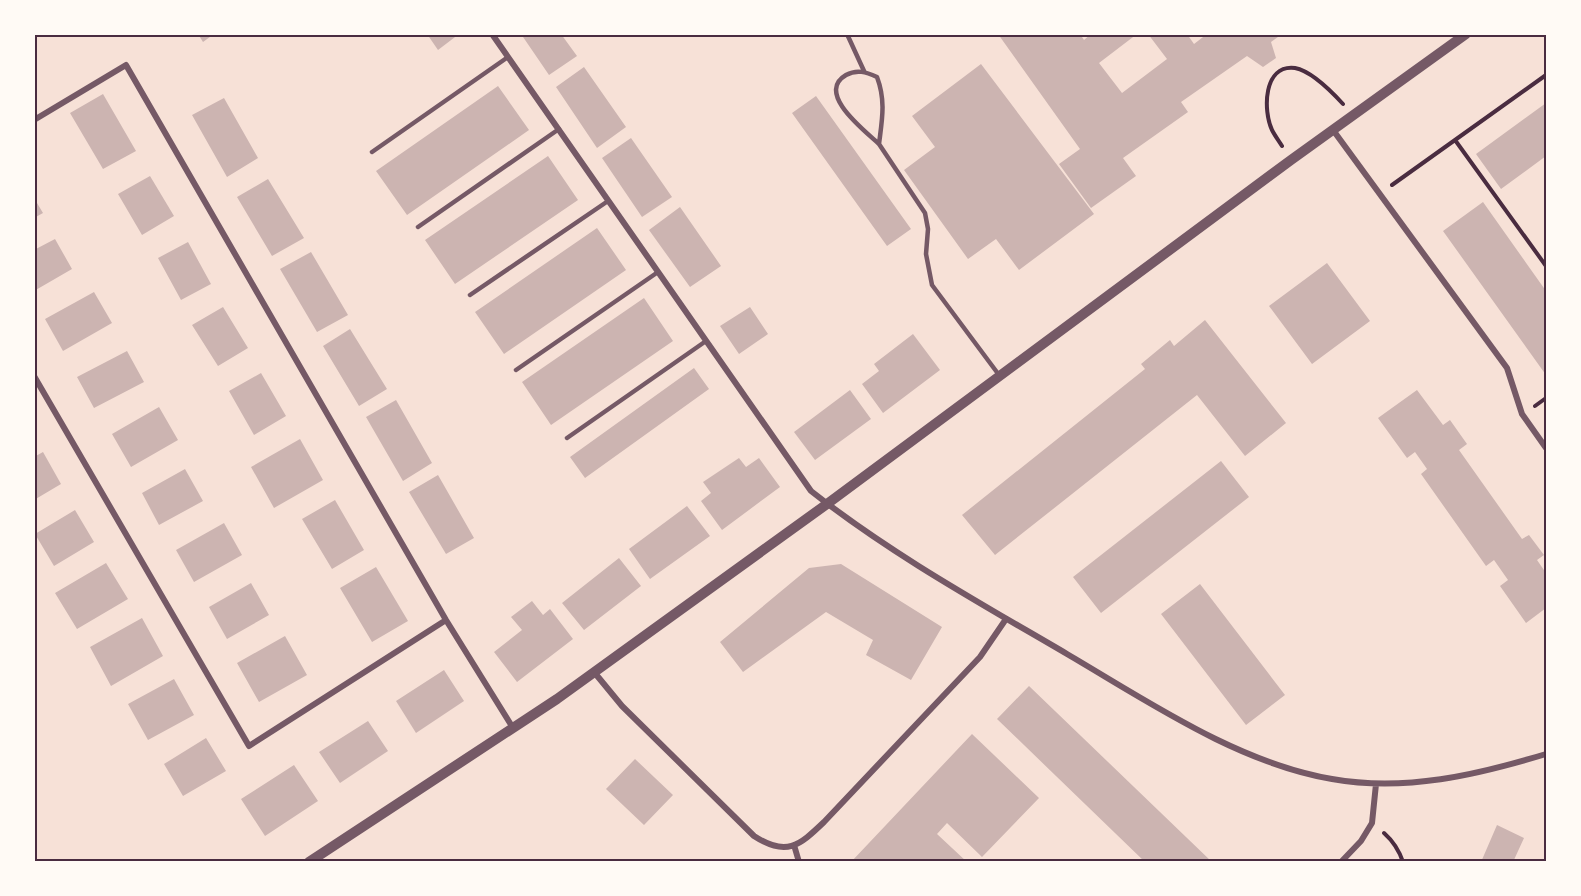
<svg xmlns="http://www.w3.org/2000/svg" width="1581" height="896" font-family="'Roboto Condensed',sans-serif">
  <rect width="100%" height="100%" fill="#f7e1d7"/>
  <!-- building -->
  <path fill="#ccb4b1" d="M198,34H214L203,42Z
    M427,34H459L438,50Z
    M521,34H561L577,56L549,75Z
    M998,34H1080L1084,40L1091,34H1137L1099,63L1122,93L1167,59L1148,34H1187L1194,44L1207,34H1282L1271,42L1276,58L1263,67L1247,56L1181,102L1188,112L1123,158L1136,176L1091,208L1059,164L1080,149Z
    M981,64L1094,214L1019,270L996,239L968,259L904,170L935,147L912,116Z
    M584,67L626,127L597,148L556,87Z
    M498,86L529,130L407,215L376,171Z
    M103,94L136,151L103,169L70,113Z
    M816,96L911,229L887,246L792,113Z
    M224,98L258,158L227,177L192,115Z
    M1546,103V156L1501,189L1476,154Z
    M631,138L672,197L642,217L602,158Z
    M548,156L578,200L455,284L425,240Z
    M150,176L174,216L142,235L118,194Z
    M268,179L304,238L272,256L237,197Z
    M34,198L43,213L34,218Z
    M1483,202L1546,291V375L1443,231Z
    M680,207L721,266L690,287L649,230Z
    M597,228L626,270L504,354L475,312Z
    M55,239L72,269L34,291V250Z
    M188,242L211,284L181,300L158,258Z
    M311,252L348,315L317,332L280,269Z
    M1327,263L1370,321L1312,364L1269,306Z
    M94,292L112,323L63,351L45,319Z
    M644,298L673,341L551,425L522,382Z
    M223,307L248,348L218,366L192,325Z
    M750,307L768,334L739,354L720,326Z
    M1205,320L1286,423L1245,456L1197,395L995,555L962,515L1145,369L1141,364L1170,340L1174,346Z
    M350,329L387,389L359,406L323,346Z
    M913,334L940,370L883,413L862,384L879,371L874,364Z
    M127,351L144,382L94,408L77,377Z
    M694,368L709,389L585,478L570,457Z
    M261,373L286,416L254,435L229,391Z
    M850,390L871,419L815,460L794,432Z
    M1417,390L1443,425L1450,420L1467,444L1459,450L1522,539L1529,535L1544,555L1537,560L1546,573V608L1526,623L1500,586L1508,580L1494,560L1486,566L1421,474L1427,469L1415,452L1407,458L1378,418Z
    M396,400L432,463L403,481L366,417Z
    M159,407L178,440L131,467L112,434Z
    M300,439L323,480L274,508L251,467Z
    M43,452L61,484L34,500V457Z
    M739,458L746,467L759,458L780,487L722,530L701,501L711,493L703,482Z
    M1221,461L1249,497L1101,613L1073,577Z
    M185,469L203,501L159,525L142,493Z
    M438,475L474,538L446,554L409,492Z
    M335,500L364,550L332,569L302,519Z
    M687,506L710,536L650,579L629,549Z
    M75,510L94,542L54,566L35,534Z
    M224,523L242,555L194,582L176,550Z
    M619,558L641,586L584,630L562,603Z
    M106,563L128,599L77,629L55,593Z
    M841,564L942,627L911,680L866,655L873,640L826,612L743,672L720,642L809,568Z
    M376,567L408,621L372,642L340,588Z
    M251,583L269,615L227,639L209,607Z
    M1200,584L1285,695L1246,725L1161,614Z
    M532,601L543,615L550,609L573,639L517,682L494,652L522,630L511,617Z
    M142,618L163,656L111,686L90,647Z
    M285,636L307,675L259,702L237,663Z
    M444,670L464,701L416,733L396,701Z
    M174,679L194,715L148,740L128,704Z
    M1029,686L1212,862H1145L997,719Z
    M368,721L388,751L340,783L319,752Z
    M972,734L1039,798L982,857L947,823L937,834L967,862H851Z
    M206,738L226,771L183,796L164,764Z
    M635,759L673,795L644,825L606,789Z
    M294,765L318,801L265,836L241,799Z
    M1497,825L1524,838L1513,862H1481Z"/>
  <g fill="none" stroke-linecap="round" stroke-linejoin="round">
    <!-- path -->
    <path stroke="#4a2c40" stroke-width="4" d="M1455,140L1546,75
      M1282,146C1279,141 1275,136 1272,130C1263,111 1263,64 1295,68C1311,71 1332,92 1343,104
      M1392,185L1455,140L1546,266
      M1535,406L1546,398
      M1384,833C1393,841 1399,850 1403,862"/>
    <!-- service -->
    <path stroke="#755966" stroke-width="4.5" d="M847,34L864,71
      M879,144C865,131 815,93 846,75C857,69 866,72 877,77C886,101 882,120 879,144L925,213L928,229L926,254L932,285L999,375
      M372,152L508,57
      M418,227L559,129
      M470,295L608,201
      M516,370L658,272
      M567,438L706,341"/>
    <!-- minor -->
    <path stroke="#755966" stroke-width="6" d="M492,34L811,491C891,554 980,603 1067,654C1149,702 1238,763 1332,779C1405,792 1477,775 1546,754
      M34,120L126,65L446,620L513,728
      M1333,130L1507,368L1522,414L1546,448
      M34,376L249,746L446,620
      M594,672L622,706L754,836C786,857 799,846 824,822L980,657L1006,619
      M794,845L799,862
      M1341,862L1361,841L1372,823L1376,784"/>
    <!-- tertiary -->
    <path stroke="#755966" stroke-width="10" d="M309,862L557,699L827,504L1291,160L1466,34"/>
  </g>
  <!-- border -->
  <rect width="1581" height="896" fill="none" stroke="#fffaf5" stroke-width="72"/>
  <rect x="36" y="36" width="1509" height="824" fill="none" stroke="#4a2c40" stroke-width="2"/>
</svg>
